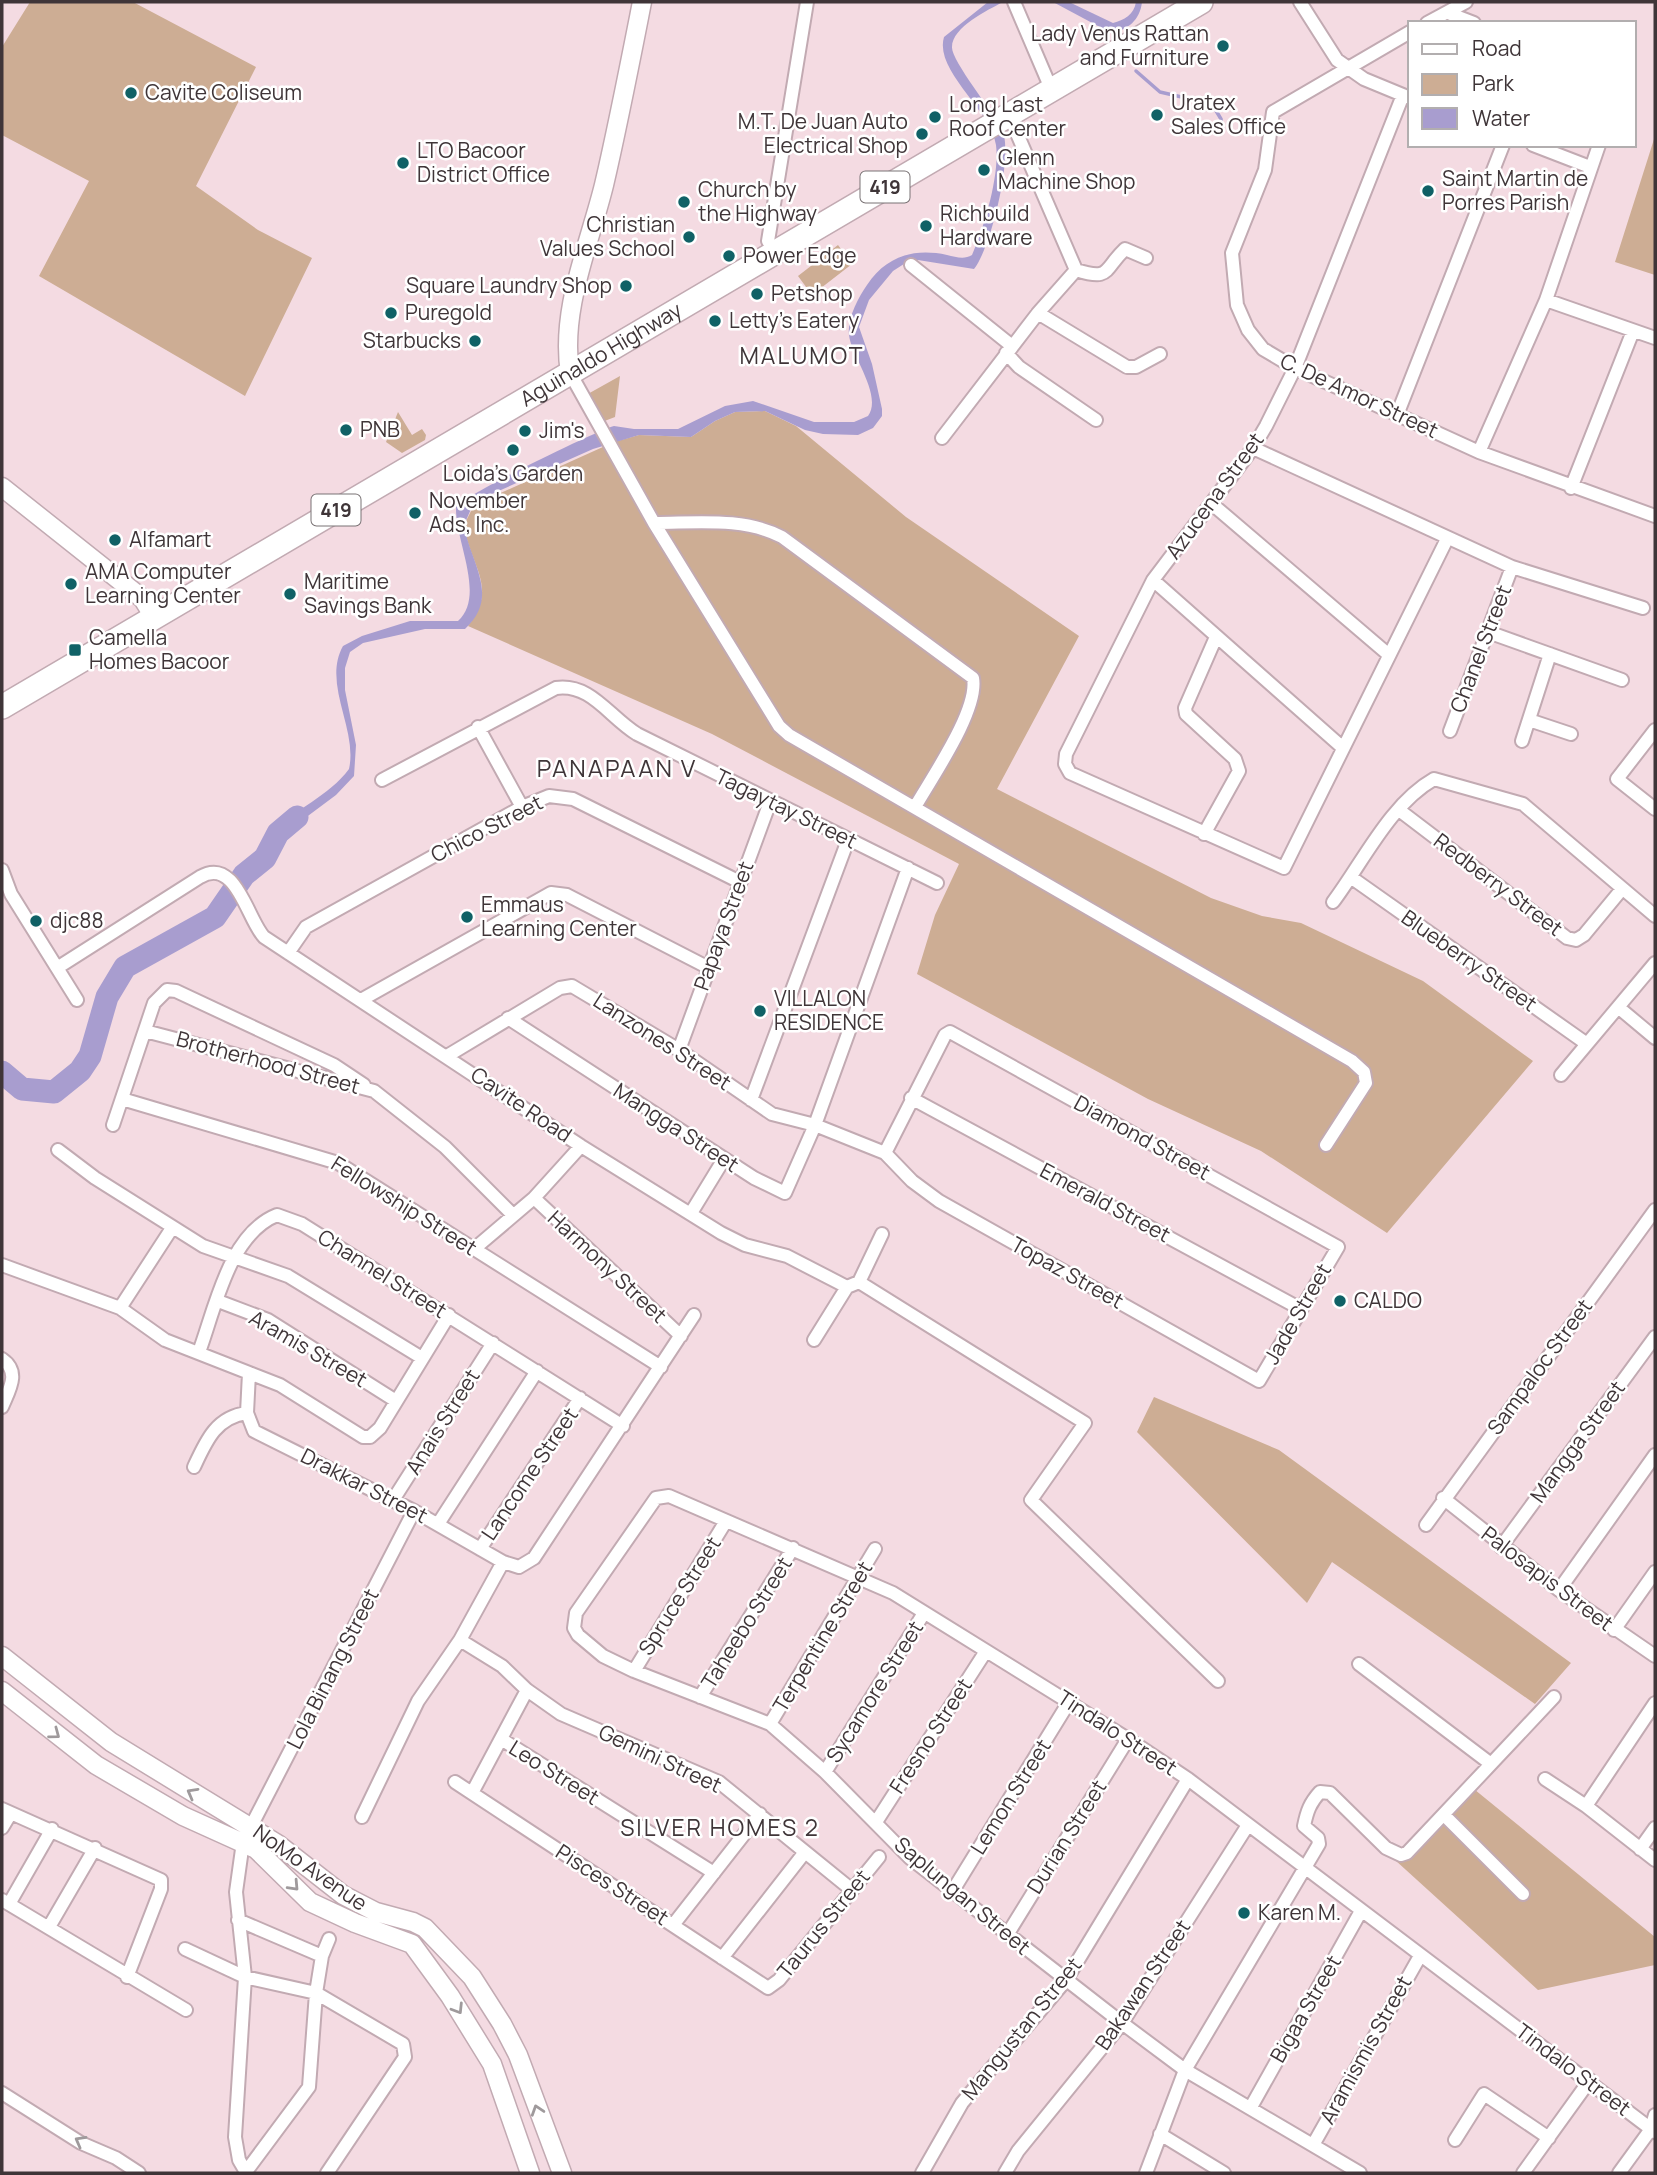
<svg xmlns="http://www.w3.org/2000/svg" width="1657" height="2175" font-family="Manrope,sans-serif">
  <rect width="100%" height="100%" fill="#f4dbe2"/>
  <!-- green -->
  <path fill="#cdad94" d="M30,2H133L256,67L196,186L258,230L312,258L245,396L39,276L89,181L2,135V47Z
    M1655,136V275L1615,262Z
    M838,245L852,264L812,295L798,276Z
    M620,376L615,417L602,422L586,395Z
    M765,411L796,426L906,517L1079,636L997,789L1211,898L1262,916L1301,923L1423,981L1533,1061L1387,1233L1261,1151L1148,1099L917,974L935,915L959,864L712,734L468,626C499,586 470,567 464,525L474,505L614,442L639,435L691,437L715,421L735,412Z
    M398,412L412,435L422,429L426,435L425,440L402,453L386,442Z
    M1154,1397L1279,1450L1571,1663L1535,1704L1332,1562L1307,1603L1137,1432Z
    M1469,1785L1655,1937V1965L1538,1990L1395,1860Z"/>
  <!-- water -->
  <path fill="#a89dcf" d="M988,2H1003C988,10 952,27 952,47C951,60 993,112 1002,129C1014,154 991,248 974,269L918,260L907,262L893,271L869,300L859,327L872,364L882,409V416L873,428L858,435L823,434L805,430L765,411L735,412L715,421L691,437L639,435L593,449L485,497L471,509L464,525C470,563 501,596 465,629H425L363,643L350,652L345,668V690L356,745L354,776L336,795L277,839L271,833C295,809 329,796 349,769C358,729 322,684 343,646L362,636L410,621H458C486,596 455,541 456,507C462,496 596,431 614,426L634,429H678L725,406L753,401L814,422H854L868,416C883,395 851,356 849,335C847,319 858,298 867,285C886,256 914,248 947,255C956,257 964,260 972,255C984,228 1000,175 996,145C991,110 934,71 944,37Z
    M1053,2H1069L1113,23C1124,20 1134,15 1136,2H1142C1140,20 1128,30 1111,33Z"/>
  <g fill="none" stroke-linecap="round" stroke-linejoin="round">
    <!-- stream -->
    <path stroke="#a89dcf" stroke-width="3.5" d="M1136,71L1160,92L1212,104L1221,119L1222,130"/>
    <!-- river -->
    <path stroke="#a89dcf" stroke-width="23" d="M2,1072L22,1089L54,1092L80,1071L90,1056L107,997L125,967L215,917L244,875L265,858L278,833L297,817"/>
    <!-- street casing -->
    <g stroke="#c2aab2" stroke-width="16">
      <path id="street" d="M1014,2L1052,91
        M1300,2L1337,60L1364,79L1410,98
        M1448,13L1474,23
        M1427,23L1466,2
        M1410,32L1273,112L1265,170L1232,253L1237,305L1248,330L1263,349L1295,368L1479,452L1655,516
        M1403,95L1295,368L1266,426L1253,448L1153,580L1066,754L1065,764L1070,773L1284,868L1447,539
        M1009,115L1076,270C1111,281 1103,270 1125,249L1146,258
        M1533,145L1590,167
        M775,251L768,241L807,2
        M911,265L1012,346
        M1546,300L1655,338
        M1038,313L1127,367H1136L1160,354
        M1006,353L1019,367L1096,420
        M570,373L654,523L779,726L789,735L1352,1061L1364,1072L1366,1083L1326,1145
        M1397,415L1503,145
        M942,438L1038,313L1076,270
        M1253,448L1512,567L1643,608
        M1479,452L1546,300L1599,145
        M1571,488L1633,331
        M1212,504L1389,655
        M654,523C697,523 744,517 782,537L973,678C979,710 932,777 915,807
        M1153,580L1343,748
        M1488,632L1622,680
        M1529,720L1571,734
        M478,727L522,807
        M1655,730L1617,779L1655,809
        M1450,731L1512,567
        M1522,741L1550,654
        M382,780L556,688C591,683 609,717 637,734L937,883
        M1399,810L1567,938L1576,940L1584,935L1622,889
        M1204,834L1239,771L1235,759L1186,714L1185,708L1216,637
        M2,870L11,894L77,1000
        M1352,878L1587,1044
        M1333,902C1363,862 1390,804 1434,779L1523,804L1655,916
        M288,953L306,927L522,807L549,796L573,799L740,882
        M57,968L200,877C236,856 247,919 264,937L581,1146L721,1233L745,1245L787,1256L847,1287
        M361,1000L551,893L567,895L709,968
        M1618,1007L1655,1038
        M508,1018L754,1178L785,1193L815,1125L908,868
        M145,1031L374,1091L445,1147L513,1215
        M679,1050L770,802
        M447,1056L560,988L572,986L679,1050L772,1114L815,1125L885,1153L912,1181L939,1201L1259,1381L1338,1247L950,1032L945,1035L885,1153
        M1561,1075L1655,963
        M911,1098L1299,1308
        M122,1099L338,1163L661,1367
        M751,1100L848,840
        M113,1125L154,1003L167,990L176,991L334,1065L364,1085
        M58,1150L95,1178L203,1246L288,1276L422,1358
        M534,1198L681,1336
        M691,1213L724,1159
        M474,1249L534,1198L581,1146
        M2,1265L120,1308L165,1340L280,1385L363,1437H370L380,1428L449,1315
        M859,1282L882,1234
        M218,1301L268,1320L396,1401
        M120,1308L172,1228
        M814,1340L847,1287L859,1282L1085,1423L1031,1500L1218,1681
        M199,1352C215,1309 229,1234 277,1215L302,1224L623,1426
        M2,1359C21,1372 9,1390 2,1407
        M249,1373L247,1413L254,1431L414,1511L503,1562L519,1567L534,1558L694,1315
        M194,1467C206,1441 216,1417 247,1413
        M1443,1498L1559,1590L1655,1656
        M393,1500L493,1343
        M438,1524L537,1371
        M1426,1525L1655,1210
        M1501,1547L1655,1337
        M480,1549L580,1398
        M1559,1590L1655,1455
        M1614,1630L1655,1572
        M460,1640L502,1666L527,1690L561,1714L719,1782L852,1890
        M1359,1664L1491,1764L1554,1697
        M634,1671L726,1521
        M700,1697L793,1548
        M770,1724L875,1549
        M501,1739L714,1873
        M825,1772L924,1613
        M1545,1779L1586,1806L1655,1860
        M455,1782L768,1988L779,1980L879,1857
        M472,1793L527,1690
        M1586,1806L1655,1703
        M2,1809L161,1880V1889L127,1977
        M1444,1815L1523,1894
        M362,1817L418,1701L460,1640L503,1562
        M876,1822L986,1651
        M2,1828L11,1813
        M1640,1849L1655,1828
        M952,1892L1069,1702
        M2,1900L186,2010
        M9,1904L52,1829
        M238,1920L322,1956
        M673,1925L760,1814
        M49,1927L95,1848
        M1007,1935L1128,1739
        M185,1949L245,1977L316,1993L403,2044L405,2057L327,2173
        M722,1958L805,1852
        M2,2093L81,2143L116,2158L139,2173
        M1251,2107L1361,1911
        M1160,2134L1224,2173
        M1455,2140L1484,2094L1549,2138
        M1313,2145L1420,1956
        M246,2172L239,2160L235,2137L245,1977L236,1892L243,1842L414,1511
        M245,2173L309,2087L316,1993L322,1956L329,1939
        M922,2173L962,2103L1066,1980L1188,1779
        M1005,2173L1018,2151L1122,2023L1248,1825
        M1146,2173L1185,2070L1319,1844L1318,1838L1304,1826C1307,1811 1310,1803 1320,1792L1330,1793L1386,1848L1401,1855L1407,1853L1491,1764
        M1360,2173L1185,2070L1122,2023L910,1858L825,1772L770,1724L634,1671L603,1656L578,1635L574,1628L576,1613L656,1498L669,1496L893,1593L1128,1739L1188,1779L1655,2132
        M1523,2173L1590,2080
        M1619,2173L1651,2129L1655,2115"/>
    </g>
    <!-- secondary casing -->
    <g stroke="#c2aab2" stroke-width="21">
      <path id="secondary" d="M570,373C560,310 589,246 604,185C618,125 630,63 642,2
        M2,487L143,599L154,617
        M2,1656L111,1742L279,1845L343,1895L376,1912L413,1922L425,1928L472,1977L502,2024L518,2055L562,2173
        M2,1691L96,1765L183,1816L256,1849L310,1902L355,1923L412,1944L450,1996L492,2064L530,2173"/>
    </g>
    <!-- highway casing -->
    <g stroke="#c2aab2" stroke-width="26">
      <g id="highway">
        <path id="s1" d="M2,707L1201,2"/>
      </g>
    </g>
    <!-- street -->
    <use href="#street" stroke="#fff" stroke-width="12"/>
    <!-- secondary -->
    <use href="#secondary" stroke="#fff" stroke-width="18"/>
    <!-- highway -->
    <use href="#highway" stroke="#fff" stroke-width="23"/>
  </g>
  <!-- one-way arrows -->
  <defs><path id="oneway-chevron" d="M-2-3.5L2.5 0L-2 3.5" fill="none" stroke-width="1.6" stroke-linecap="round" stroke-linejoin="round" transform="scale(1.75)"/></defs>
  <g stroke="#9f9a9c">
    <use href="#oneway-chevron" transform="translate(55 1734) rotate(37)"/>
    <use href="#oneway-chevron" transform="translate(192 1793) rotate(-151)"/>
    <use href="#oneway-chevron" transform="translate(294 1886) rotate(47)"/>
    <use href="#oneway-chevron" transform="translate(458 2009) rotate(58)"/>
    <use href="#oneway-chevron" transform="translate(537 2110) rotate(-108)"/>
    <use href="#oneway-chevron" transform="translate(80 2141) rotate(-151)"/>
  </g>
  <!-- markers -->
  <g fill="#106166" stroke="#fff" stroke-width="2.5">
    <circle cx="1223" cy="46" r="7"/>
    <circle cx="131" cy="93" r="7"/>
    <circle cx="1157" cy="115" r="7"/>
    <circle cx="935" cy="117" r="7"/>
    <circle cx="922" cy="134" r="7"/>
    <circle cx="403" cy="163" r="7"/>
    <circle cx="984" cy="170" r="7"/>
    <circle cx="1428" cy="191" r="7"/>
    <circle cx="684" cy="202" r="7"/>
    <circle cx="926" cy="226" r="7"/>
    <circle cx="689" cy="237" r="7"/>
    <circle cx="729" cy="256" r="7"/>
    <circle cx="626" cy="286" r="7"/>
    <circle cx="757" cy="294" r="7"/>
    <circle cx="391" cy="313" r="7"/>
    <circle cx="715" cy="321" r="7"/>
    <circle cx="475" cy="341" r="7"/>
    <circle cx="346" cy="430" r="7"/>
    <circle cx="525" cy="431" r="7"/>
    <circle cx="513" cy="450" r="7"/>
    <circle cx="415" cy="513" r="7"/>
    <circle cx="115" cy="540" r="7"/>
    <circle cx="71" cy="584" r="7"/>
    <circle cx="290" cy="594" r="7"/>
    <rect x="68" y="643" width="14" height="14" rx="3.5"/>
    <circle cx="467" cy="917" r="7"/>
    <circle cx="36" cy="921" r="7"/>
    <circle cx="760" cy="1011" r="7"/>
    <circle cx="1340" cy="1301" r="7"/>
    <circle cx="1244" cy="1913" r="7"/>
  </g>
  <g text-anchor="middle" stroke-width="5" stroke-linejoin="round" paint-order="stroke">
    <!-- shield labels -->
    <g fill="#fff" stroke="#797274" stroke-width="2">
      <rect x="860.5" y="171.5" width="49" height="31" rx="5"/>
      <rect x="311.5" y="494.5" width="49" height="31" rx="5"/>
    </g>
    <g font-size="19" font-weight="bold" fill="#3f3538">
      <text x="885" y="194">419</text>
      <text x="336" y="517">419</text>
    </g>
    <!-- poi labels -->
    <g font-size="21" fill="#3f3538" stroke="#fff" text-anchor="start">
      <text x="1209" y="41" text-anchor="end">Lady Venus Rattan<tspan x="1209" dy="24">and Furniture</tspan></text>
      <text x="145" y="100">Cavite Coliseum</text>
      <text x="1171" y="110">Uratex<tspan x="1171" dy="24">Sales Office</tspan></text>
      <text x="949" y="112">Long Last<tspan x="949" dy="24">Roof Center</tspan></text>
      <text x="908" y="129" text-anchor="end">M.T. De Juan Auto<tspan x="908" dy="24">Electrical Shop</tspan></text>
      <text x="417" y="158">LTO Bacoor<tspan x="417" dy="24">District Office</tspan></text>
      <text x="998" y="165">Glenn<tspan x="998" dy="24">Machine Shop</tspan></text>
      <text x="1442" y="186">Saint Martin de<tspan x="1442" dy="24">Porres Parish</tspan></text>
      <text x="698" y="197">Church by<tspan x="698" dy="24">the Highway</tspan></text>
      <text x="940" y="221">Richbuild<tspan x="940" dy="24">Hardware</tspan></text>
      <text x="675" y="232" text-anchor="end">Christian<tspan x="675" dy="24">Values School</tspan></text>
      <text x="743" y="263">Power Edge</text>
      <text x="612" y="293" text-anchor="end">Square Laundry Shop</text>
      <text x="771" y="301">Petshop</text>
      <text x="405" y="320">Puregold</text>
      <text x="729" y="328">Letty's Eatery</text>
      <text x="461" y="348" text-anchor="end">Starbucks</text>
      <text x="360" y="437">PNB</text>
      <text x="539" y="438">Jim's</text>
      <text x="513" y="481" text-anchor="middle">Loida's Garden</text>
      <text x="429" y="508">November<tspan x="429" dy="24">Ads, Inc.</tspan></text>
      <text x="129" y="547">Alfamart</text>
      <text x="85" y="579">AMA Computer<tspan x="85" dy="24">Learning Center</tspan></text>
      <text x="304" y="589">Maritime<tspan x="304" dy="24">Savings Bank</tspan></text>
      <text x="89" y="645">Camella<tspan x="89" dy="24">Homes Bacoor</tspan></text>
      <text x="481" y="912">Emmaus<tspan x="481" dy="24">Learning Center</tspan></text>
      <text x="50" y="928">djc88</text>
      <text x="774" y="1006">VILLALON<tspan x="774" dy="24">RESIDENCE</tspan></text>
      <text x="1354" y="1308">CALDO</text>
      <text x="1258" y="1920">Karen M.</text>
    </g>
    <!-- street labels -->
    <g font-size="21" fill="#3f3538" stroke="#fff">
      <text dy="7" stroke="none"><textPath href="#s1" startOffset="695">Aguinaldo Highway</textPath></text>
      <text transform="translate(1359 396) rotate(25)" y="7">C. De Amor Street</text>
      <text transform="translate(1215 496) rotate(-54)" y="7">Azucena Street</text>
      <text transform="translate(1481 649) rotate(-69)" y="7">Chanel Street</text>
      <text transform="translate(786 809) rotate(26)" y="7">Tagaytay Street</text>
      <text transform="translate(487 829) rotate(-27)" y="7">Chico Street</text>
      <text transform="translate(1498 885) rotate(37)" y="7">Redberry Street</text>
      <text transform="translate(724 926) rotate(-70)" y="7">Papaya Street</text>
      <text transform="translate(1469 961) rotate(35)" y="7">Blueberry Street</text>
      <text transform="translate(662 1042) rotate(33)" y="7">Lanzones Street</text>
      <text transform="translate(268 1063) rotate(15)" y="7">Brotherhood Street</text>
      <text transform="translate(521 1105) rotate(34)" y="7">Cavite Road</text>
      <text transform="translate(676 1128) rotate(33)" y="7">Mangga Street</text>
      <text transform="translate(1142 1138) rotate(29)" y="7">Diamond Street</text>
      <text transform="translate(1105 1203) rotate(28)" y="7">Emerald Street</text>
      <text transform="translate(404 1206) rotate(32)" y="7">Fellowship Street</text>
      <text transform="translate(607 1267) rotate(43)" y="7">Harmony Street</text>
      <text transform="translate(1067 1273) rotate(29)" y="7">Topaz Street</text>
      <text transform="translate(382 1274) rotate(32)" y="7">Channel Street</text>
      <text transform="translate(1298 1314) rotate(-60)" y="7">Jade Street</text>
      <text transform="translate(308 1349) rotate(30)" y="7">Aramis Street</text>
      <text transform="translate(1540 1367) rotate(-54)" y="7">Sampaloc Street</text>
      <text transform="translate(443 1422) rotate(-58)" y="7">Anais Street</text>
      <text transform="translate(1578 1442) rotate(-54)" y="7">Mangga Street</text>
      <text transform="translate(530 1474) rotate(-56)" y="7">Lancome Street</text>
      <text transform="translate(364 1486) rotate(27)" y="7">Drakkar Street</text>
      <text transform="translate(1547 1579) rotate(37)" y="7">Palosapis Street</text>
      <text transform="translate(680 1596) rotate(-58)" y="7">Spruce Street</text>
      <text transform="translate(747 1623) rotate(-58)" y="7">Taheebo Street</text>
      <text transform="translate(823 1637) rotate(-59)" y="7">Terpentine Street</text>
      <text transform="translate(333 1669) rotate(-63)" y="7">Lola Binang Street</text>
      <text transform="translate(875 1692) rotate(-58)" y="7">Sycamore Street</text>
      <text transform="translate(1117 1733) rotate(33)" y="7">Tindalo Street</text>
      <text transform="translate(931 1736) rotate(-57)" y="7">Fresno Street</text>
      <text transform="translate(660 1759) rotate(25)" y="7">Gemini Street</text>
      <text transform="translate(554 1773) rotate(32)" y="7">Leo Street</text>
      <text transform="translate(1011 1797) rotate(-58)" y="7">Lemon Street</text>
      <text transform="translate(1067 1837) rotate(-58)" y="7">Durian Street</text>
      <text transform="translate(310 1868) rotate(35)" y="7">NoMo Avenue</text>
      <text transform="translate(612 1885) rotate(33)" y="7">Pisces Street</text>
      <text transform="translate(962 1896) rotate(40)" y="7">Saplungan Street</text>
      <text transform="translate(824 1924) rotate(-51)" y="7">Taurus Street</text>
      <text transform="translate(1143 1985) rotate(-56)" y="7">Bakawan Street</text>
      <text transform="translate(1306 2009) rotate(-60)" y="7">Bigaa Street</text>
      <text transform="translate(1022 2029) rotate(-51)" y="7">Mangustan Street</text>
      <text transform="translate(1366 2050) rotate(-61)" y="7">Aramismis Street</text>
      <text transform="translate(1573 2070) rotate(37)" y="7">Tindalo Street</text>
    </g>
    <!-- neighbourhood labels -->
    <g font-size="23" letter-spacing="2" fill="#3f3538" stroke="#fff">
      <text x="802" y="364">MALUMOT</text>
      <text x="720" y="1836">SILVER HOMES 2</text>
    </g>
    <!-- quarter labels -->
    <g font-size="24" letter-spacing="2" fill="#3f3538" stroke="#fff">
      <text x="617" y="777">PANAPAAN V</text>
    </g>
  </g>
  <!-- border -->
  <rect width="1657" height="2175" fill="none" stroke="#3f3538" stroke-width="7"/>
  <!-- legend -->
  <rect x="1408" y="21" width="228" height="126" fill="#ffffff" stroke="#b2aeaf" stroke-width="2"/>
  <rect x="1422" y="44" width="35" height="10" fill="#ffffff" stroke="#b2aeaf" stroke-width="2"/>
  <text x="1472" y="56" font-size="21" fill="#3f3538">Road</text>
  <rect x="1422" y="74" width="35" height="21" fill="#cdad94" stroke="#b2aeaf" stroke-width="2"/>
  <text x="1472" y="91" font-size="21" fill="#3f3538">Park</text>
  <rect x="1422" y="108" width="35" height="21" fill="#a89dcf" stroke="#b2aeaf" stroke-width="2"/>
  <text x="1472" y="126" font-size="21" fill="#3f3538">Water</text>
</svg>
